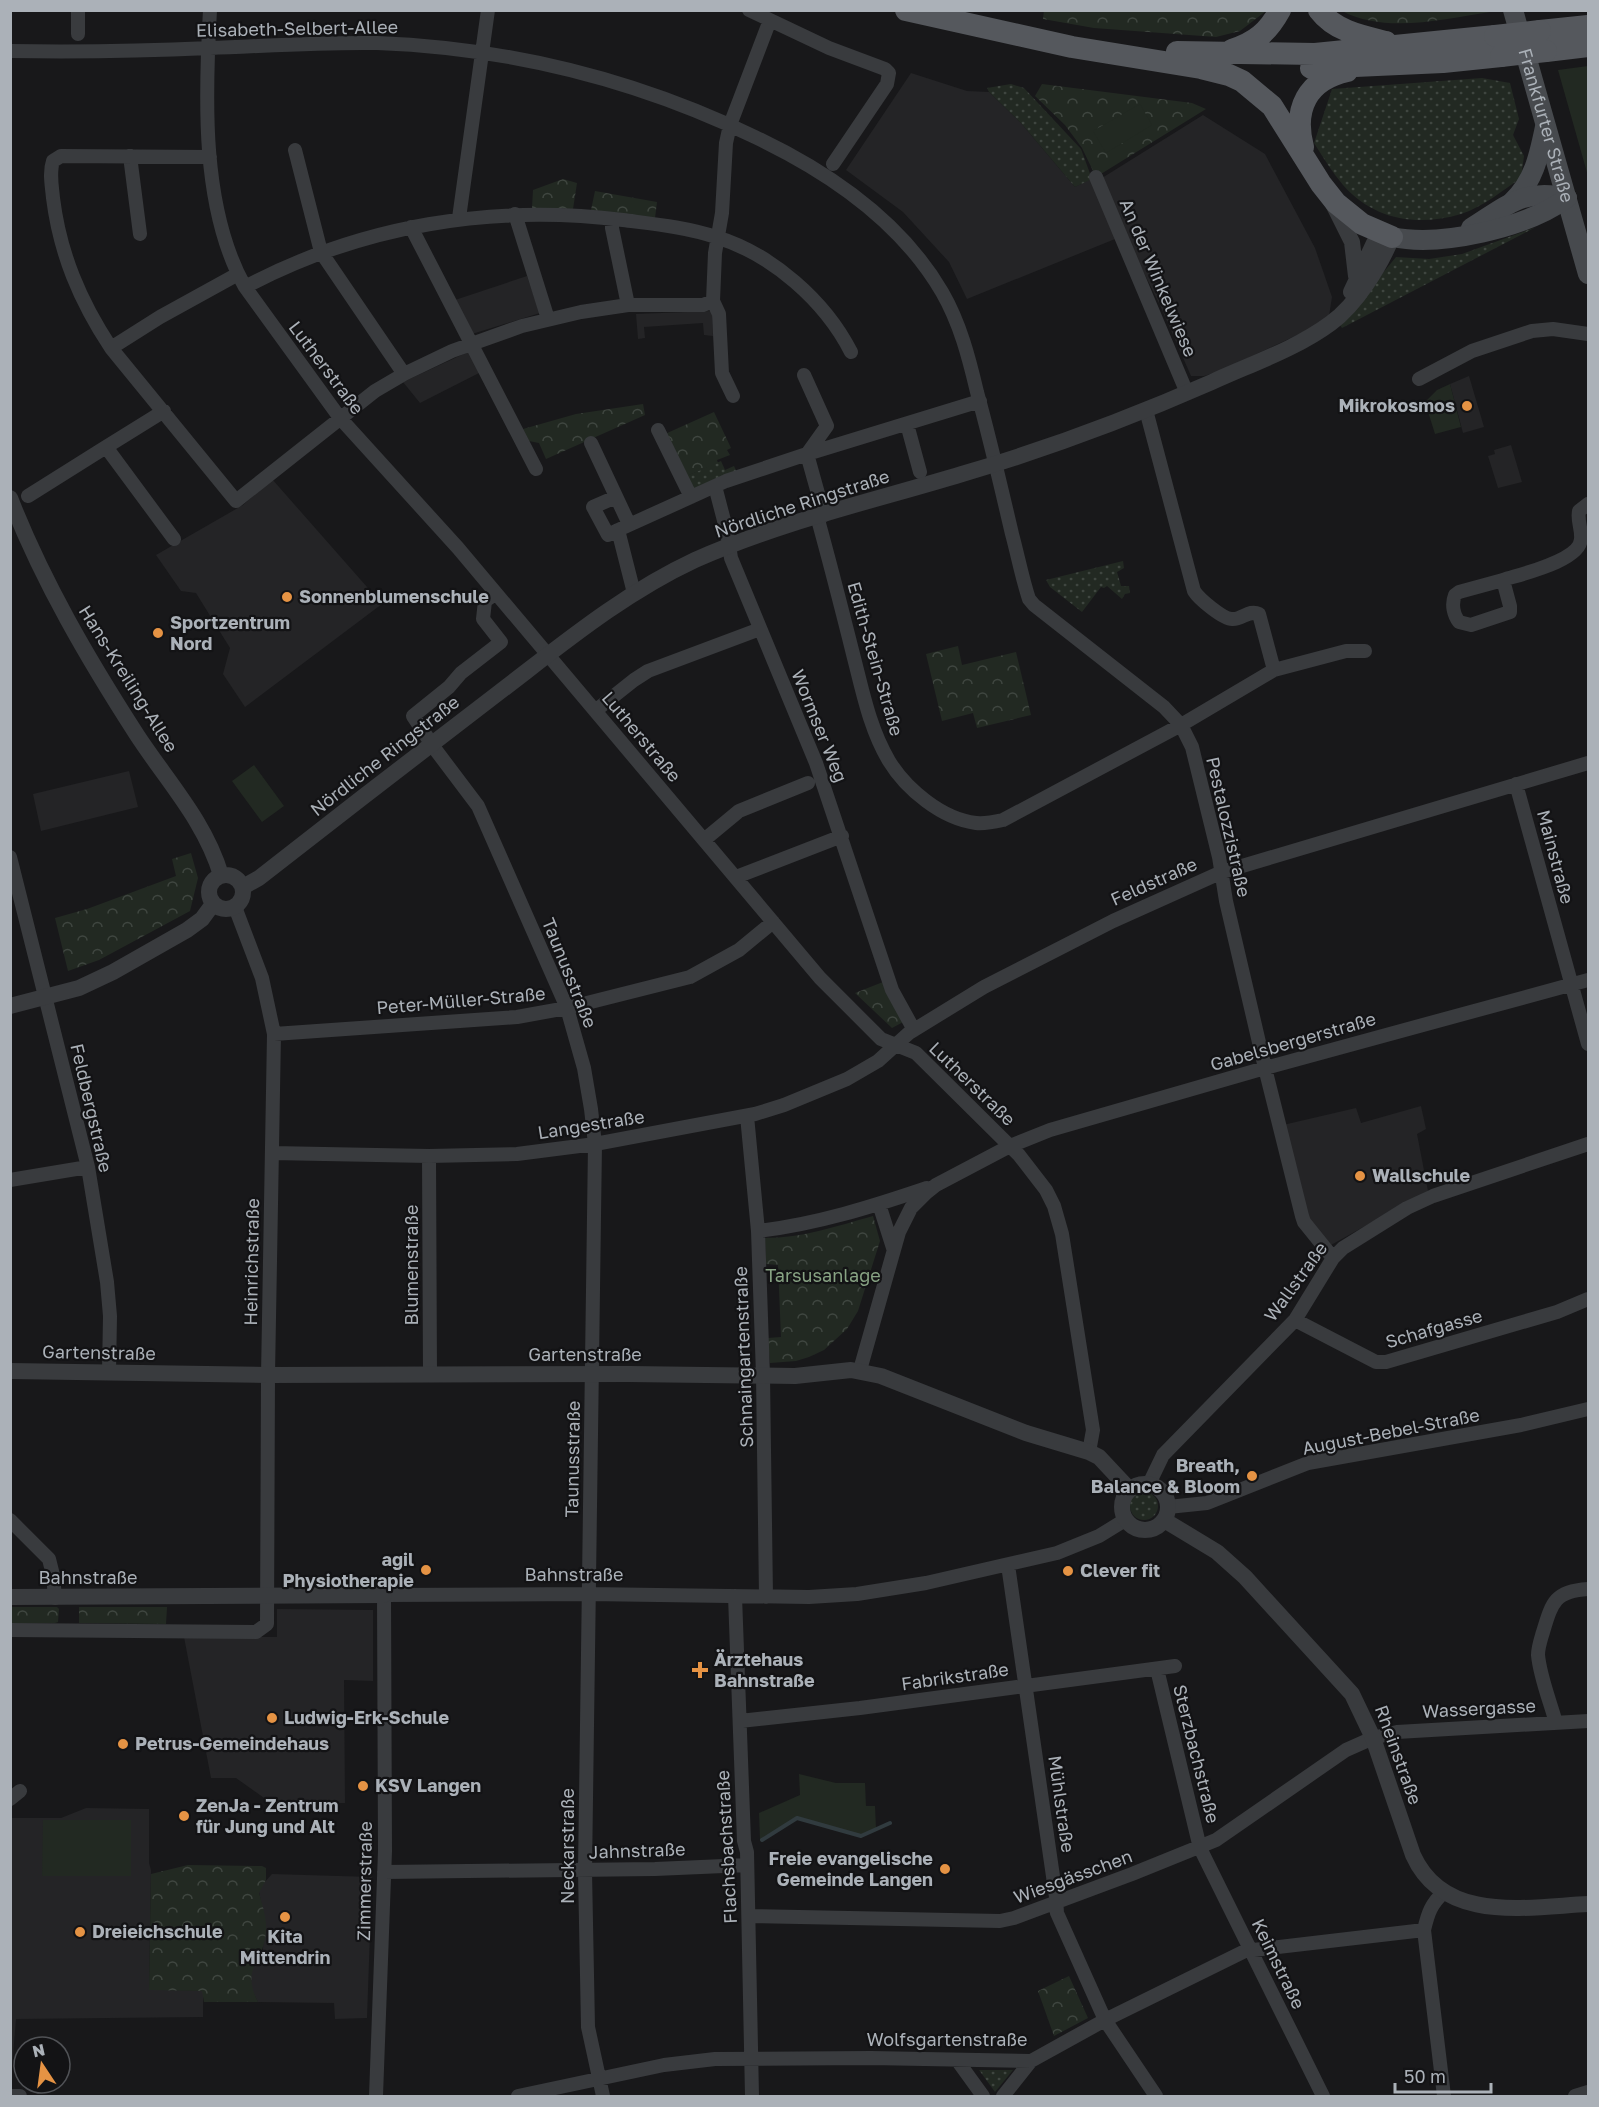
<svg xmlns="http://www.w3.org/2000/svg" width="1599" height="2107" font-family="'Golos Text',sans-serif">
  <defs>
    <pattern id="grass-dots" width="8" height="8" patternUnits="userSpaceOnUse" patternTransform="scale(1.5)"><rect width="8" height="8" fill="#222922"/><path d="M2 2h.1M6 6h.1" fill="none" stroke="#3f4640" stroke-width="1.8" stroke-linecap="round"/></pattern>
    <pattern id="forest-crowns" width="20" height="18" patternUnits="userSpaceOnUse" patternTransform="scale(1.5)"><rect width="20" height="18" fill="#222922"/><path d="M2 6a3 3 0 1 1 6 0M12 15a3 3 0 1 1 6 0" fill="none" stroke="#3f4640"/></pattern>
  </defs>
  <rect width="100%" height="100%" fill="#18181a"/>
  <!-- built -->
  <path fill="#242426" d="M911,73L967,91L989,92L1021,123L1075,187L1100,174L1102,178L1203,115L1265,154L1315,248L1332,297L1329,316L1310,329L1218,372L1204,376H1191L1160,305L1125,235L967,299L949,262L903,212L846,170Z
    M527,276L540,313L472,334L455,300Z
    M712,311L713,336L704,335L703,323L644,327L645,338L638,339L636,314Z
    M470,351L481,372L420,403L403,382Z
    M1469,376L1484,427L1463,433L1450,384Z
    M1511,445L1522,482L1498,488L1488,456L1495,454L1494,450Z
    M272,479L382,604L245,707L223,674L230,648L196,593L181,591L156,555L243,505Z
    M129,771L138,807L41,831L33,794Z
    M1421,1106L1426,1129L1417,1134L1428,1191L1331,1245L1323,1240L1305,1215L1283,1125L1356,1108L1361,1123Z
    M277,1609L373,1610V1681L344,1680L345,1803H271L236,1778H211L184,1637H277Z
    M86,1808L149,1809V1863L151,1870L149,1989L203,1991V2017L16,2019L11,2081V1818H61Z
    M272,1874L372,1877L367,2018L335,2019L334,2003L258,2002L252,1990L249,1978L251,1969L260,1957L263,1950L264,1916L259,1892L263,1884Z"/>
  <!-- grass -->
  <path fill="url(#grass-dots)" d="M1482,78L1510,83L1519,119L1513,135L1524,156L1521,178C1503,190 1483,207 1461,214C1417,227 1374,220 1343,185C1332,172 1323,157 1314,143L1332,89Z
    M1011,84L1024,88L1081,149L1092,179L1075,187L1021,123L989,92L987,88Z
    M1536,227L1342,328L1340,325L1396,257L1429,259L1462,254Z
    M721,461L725,470L734,466L738,475L696,492L684,477Z
    M1123,561L1124,568L1117,572L1121,586H1129L1130,593L1125,594L1122,599L1107,586L1104,588L1101,587L1082,612L1050,587L1046,580Z
    M1130 1506a14 14 0 1 1 28 0a14 14 0 1 1-28 0Z
    M979,2070H1013L995,2092Z"/>
  <!-- forest -->
  <path fill="url(#forest-crowns)" d="M1044,10H1266V11L1240,31L1216,37L1094,28L1043,19Z
    M1489,10L1490,12C1443,19 1386,34 1342,11Z
    M1042,84L1192,103L1206,109L1096,177L1082,148L1065,125L1035,96Z
    M563,179L577,183L573,209L532,208L533,190Z
    M595,191L657,202L655,218L591,210Z
    M643,404L645,415L546,459L539,443L529,441L523,429L576,414Z
    M714,412L731,448L727,450L730,455L717,460L718,463L684,477L665,434Z
    M958,646L962,665L1016,652L1031,715L977,728L973,713L942,721L926,654Z
    M191,853L198,878L190,911L99,960L68,971L55,918L87,909L176,876L172,859Z
    M883,982L905,1021L892,1028L855,993Z
    M873,1216L880,1241L858,1311L847,1329L824,1350L809,1357L796,1361L770,1363L768,1338L781,1337L778,1265L766,1264L765,1238C803,1238 837,1226 873,1216Z
    M11,1607H57L59,1609L58,1622L55,1623H11Z
    M79,1607H167L166,1624L79,1623Z
    M188,1865L262,1866L266,1868V1880L259,1893C262,1904 267,1918 266,1930C264,1965 240,1966 258,2002H204L202,1991L149,1990L151,1874Z
    M1069,1976L1088,2018L1054,2036L1038,1991Z"/>
  <!-- garden -->
  <path fill="#222922" d="M1588,66V176L1558,70Z
    M1140,104L1152,125L1106,153L1093,131Z
    M1450,384L1461,427L1435,434L1425,402L1437,390Z
    M254,765L284,806L262,822L232,781Z
    M799,1774L836,1783H865L866,1806H875L876,1828L861,1835L797,1817L760,1840L759,1813L800,1795Z
    M43,1820H131V1876H42Z"/>
  <g fill="none" stroke-linecap="round" stroke-linejoin="round">
    <!-- stream -->
    <path stroke="#313b3f" stroke-width="4" d="M762,1840L797,1818L861,1836L890,1823"/>
    <!-- minor -->
    <path stroke="#393b3e" stroke-width="14" d="M210,10C205,97 201,209 245,287L340,418L458,548L820,978L881,1039L916,1053L1019,1155L1046,1190L1054,1206L1062,1234L1093,1430L1089,1452
      M749,10L829,48L885,69L889,73L887,84L833,164
      M78,34V10
      M10,51C77,52 144,51 210,48C266,46 321,42 377,43C508,48 637,80 755,137C829,172 900,220 942,292C960,323 969,358 977,392C990,439 1001,487 1012,534C1018,556 1022,578 1029,599L1034,605L1164,707L1181,725L1192,747L1219,857L1226,901L1265,1068L1302,1216L1304,1222L1333,1258
      M295,150L321,252L404,374
      M130,156L140,234
      M210,157L61,156L53,161C49,173 52,186 53,198C60,254 80,301 111,348L236,501L375,391L404,374L452,351L522,326L581,312L628,305H703L713,301
      M1096,177L1187,393
      M515,214L548,319
      M459,218L488,10
      M612,219V228L628,305
      M411,227L536,469
      M245,287C362,225 492,204 623,220C654,224 686,227 716,237C772,254 825,301 851,352
      M111,348L160,317L238,274
      M804,375L827,426L807,454L824,515
      M1419,379L1472,351L1532,331L1553,329L1588,334
      M733,396L722,373L719,314L713,301L715,253L722,213L726,143L730,125L770,20
      M907,424L920,472
      M658,430L691,497
      M591,443L629,524
      M106,447L164,411
      M715,486L727,532L731,558L816,763L892,990L914,1030
      M28,496L106,447L174,539
      M616,497L593,507L608,535L618,530
      M817,516C830,563 842,610 854,658C863,693 870,729 889,761C906,789 942,819 976,823C985,824 994,822 1003,820L1181,725L1274,670L1259,614C1249,609 1242,620 1232,619C1223,619 1199,599 1194,591L1146,410
      M1503,580L1510,606V612L1471,625L1459,622C1454,615 1451,605 1455,595L1459,592Z
      M1503,580C1521,574 1580,561 1581,539C1582,529 1577,521 1579,511L1588,504
      M496,593L485,601L483,619L501,642L461,673L449,687L413,716L435,749L478,806L567,1008L584,1068L591,1109L595,1144L585,1871L588,2027L603,2096
      M634,593L618,530L726,481L807,454L980,401
      M1274,670L1346,651H1365
      M595,711L634,680L648,671L760,629
      M1516,784L1588,1044
      M704,840L739,811L808,783
      M10,857L88,1167L107,1282L110,1316L109,1372
      M736,877L842,836
      M274,1034L517,1017L567,1008L690,977L739,950L773,922
      M747,1116L758,1231L763,1375L766,1597
      M272,1153L429,1156L517,1154L595,1144L755,1114L784,1105L847,1079L878,1061L909,1033L984,987L1113,921L1222,872L1588,763
      M429,1156L430,1374
      M10,1180L88,1167
      M879,1204L893,1248
      M758,1231C817,1224 871,1207 927,1188
      M1295,1320L1376,1362H1386L1557,1312L1588,1299
      M860,1370L899,1232L911,1208L926,1193L936,1185L1010,1146L1050,1130L1265,1068L1588,980
      M1149,1484L1163,1455L1295,1320L1333,1258L1343,1248L1407,1208L1433,1196L1588,1144
      M1168,1507L1207,1503L1308,1463L1521,1425L1588,1409
      M10,1520L49,1559L53,1575L55,1598
      M1008,1565L1056,1897L1057,1913L1105,2020L1156,2096
      M735,1596L744,1841L747,1852L752,2096
      M10,1630L256,1632L267,1624L268,1375L274,1034L262,978L235,907
      M1157,1669L1200,1848L1323,2096
      M740,1721L860,1708L1175,1666
      M1556,1723C1550,1701 1540,1677 1538,1655C1538,1647 1541,1639 1543,1632C1552,1602 1555,1591 1588,1589
      M10,1799L20,1791
      M384,1872L655,1869L747,1865
      M1444,1892C1431,1904 1428,1913 1424,1930L1444,2096
      M749,1916L1000,1921L1014,1918L1132,1874L1216,1840L1346,1750L1373,1738L1397,1732L1588,1721
      M957,2060L983,2096
      M10,2096H20
      M376,2096L385,1851L384,1595L588,1594L809,1597L857,1594L926,1583L1057,1553L1099,1536L1125,1520
      M518,2096L664,2065L715,2059L871,2058L1031,2061L1105,2020L1245,1951L1424,1930
      M1003,2096L1031,2061
      M1575,2096L1588,2092"/>
    <!-- tertiary -->
    <path stroke="#393b3e" stroke-width="16" d="M1333,204L1352,242L1356,276
      M1351,292L1374,243L1380,239L1392,237
      M10,498C43,582 88,659 137,735C167,781 205,821 221,875
      M209 892a17 17 0 1 1 34 0a17 17 0 1 1-34 0Z
      M243,887L259,878C338,816 417,755 497,694C560,646 622,594 695,560C780,522 873,501 962,474C1047,449 1130,418 1212,382C1251,364 1296,349 1331,323C1356,305 1381,265 1392,237
      M10,1006L79,988L113,972L187,930L202,919L213,904
      M10,1371L268,1375L629,1374L795,1376L851,1370L881,1376L1026,1433L1089,1452L1099,1457L1129,1489
      M1122 1507a23 23 0 1 1 46 0a23 23 0 1 1-46 0Z
      M1164,1520L1217,1552L1245,1577L1352,1694L1373,1738L1413,1855C1444,1924 1527,1907 1588,1904
      M10,1597L384,1595"/>
    <!-- secondary -->
    <g stroke="#474a4e" stroke-width="20">
      <path id="s1" d="M1513,10L1588,274"/>
      <path d="M1512,202C1534,181 1539,156 1545,127"/>
      <path d="M1471,228C1505,207 1524,187 1567,198"/>
      <path d="M1392,237C1441,247 1526,228 1567,198"/>
    </g>
    <!-- primary -->
    <path stroke="#55585d" stroke-width="22" d="M906,10L1072,47L1201,68L1229,75L1242,81L1272,106L1321,184L1336,203L1362,224L1392,237
      M1319,10C1335,31 1361,36 1386,42
      M1540,31L1588,26
      M1232,50C1256,42 1268,32 1280,10
      M1546,51L1588,46
      M1177,52L1315,54L1495,36
      M1311,68L1443,62L1501,56
      M1303,147C1293,109 1307,80 1347,71"/>
    <!-- primary-bridge -->
    <path stroke="#55585d" stroke-width="22" d="M1495,36L1540,31
      M1501,56L1546,51"/>
  </g>
  <!-- markers -->
  <g fill="#e59344" stroke="#131315" stroke-width="2">
    <circle cx="1467" cy="406" r="6"/>
    <circle cx="287" cy="597" r="6"/>
    <circle cx="158" cy="633" r="6"/>
    <circle cx="1360" cy="1176" r="6"/>
    <circle cx="1252" cy="1476" r="6"/>
    <circle cx="426" cy="1570" r="6"/>
    <circle cx="1068" cy="1571" r="6"/>
    <path d="M697 1661h6v6h6v6h-6v6h-6v-6h-6v-6h6z"/>
    <circle cx="272" cy="1718" r="6"/>
    <circle cx="123" cy="1744" r="6"/>
    <circle cx="363" cy="1786" r="6"/>
    <circle cx="184" cy="1816" r="6"/>
    <circle cx="945" cy="1869" r="6"/>
    <circle cx="285" cy="1917" r="6"/>
    <circle cx="80" cy="1932" r="6"/>
  </g>
  <g text-anchor="middle" stroke-width="4.5" stroke-linejoin="round" paint-order="stroke">
    <!-- street labels -->
    <g font-size="18" fill="#abb1b8" stroke="#131315">
      <text transform="translate(297 29) rotate(-1)" y="6">Elisabeth-Selbert-Allee</text>
      <text dy="6" stroke="none"><textPath href="#s1" startOffset="120">Frankfurter Straße</textPath></text>
      <text transform="translate(1158 278) rotate(67)" y="6">An der Winkelwiese</text>
      <text transform="translate(326 368) rotate(53)" y="6">Lutherstraße</text>
      <text transform="translate(802 504) rotate(-18)" y="6">Nördliche Ringstraße</text>
      <text transform="translate(875 659) rotate(74)" y="6">Edith-Stein-Straße</text>
      <text transform="translate(128 679) rotate(58)" y="6">Hans-Kreiling-Allee</text>
      <text transform="translate(819 726) rotate(68)" y="6">Wormser Weg</text>
      <text transform="translate(641 737) rotate(50)" y="6">Lutherstraße</text>
      <text transform="translate(385 756) rotate(-38)" y="6">Nördliche Ringstraße</text>
      <text transform="translate(1228 827) rotate(77)" y="6">Pestalozzistraße</text>
      <text transform="translate(1555 857) rotate(75)" y="6">Mainstraße</text>
      <text transform="translate(1154 882) rotate(-24)" y="6">Feldstraße</text>
      <text transform="translate(569 973) rotate(68)" y="6">Taunusstraße</text>
      <text transform="translate(461 1001) rotate(-5)" y="6">Peter-Müller-Straße</text>
      <text transform="translate(1293 1042) rotate(-16)" y="6">Gabelsbergerstraße</text>
      <text transform="translate(972 1084) rotate(44)" y="6">Lutherstraße</text>
      <text transform="translate(91 1108) rotate(77)" y="6">Feldbergstraße</text>
      <text transform="translate(591 1125) rotate(-9)" y="6">Langestraße</text>
      <text transform="translate(252 1262) rotate(-89)" y="6">Heinrichstraße</text>
      <text transform="translate(412 1265) rotate(-90)" y="6">Blumenstraße</text>
      <text transform="translate(1296 1282) rotate(-54)" y="6">Wallstraße</text>
      <text transform="translate(1434 1329) rotate(-16)" y="6">Schafgasse</text>
      <text transform="translate(99 1353) rotate(1)" y="6">Gartenstraße</text>
      <text x="585" y="1361">Gartenstraße</text>
      <text transform="translate(744 1357) rotate(-92)" y="6">Schnaingartenstraße</text>
      <text transform="translate(1391 1432) rotate(-11)" y="6">August-Bebel-Straße</text>
      <text transform="translate(573 1459) rotate(-89)" y="6">Taunusstraße</text>
      <text x="574" y="1581">Bahnstraße</text>
      <text x="88" y="1584">Bahnstraße</text>
      <text transform="translate(955 1677) rotate(-8)" y="6">Fabrikstraße</text>
      <text transform="translate(1479 1709) rotate(-3)" y="6">Wassergasse</text>
      <text transform="translate(1196 1754) rotate(76)" y="6">Sterzbachstraße</text>
      <text transform="translate(1398 1755) rotate(70)" y="6">Rheinstraße</text>
      <text transform="translate(1061 1804) rotate(82)" y="6">Mühlstraße</text>
      <text transform="translate(568 1846) rotate(-90)" y="6">Neckarstraße</text>
      <text transform="translate(727 1847) rotate(-93)" y="6">Flachsbachstraße</text>
      <text transform="translate(637 1851) rotate(-2)" y="6">Jahnstraße</text>
      <text transform="translate(1073 1877) rotate(-20)" y="6">Wiesgässchen</text>
      <text transform="translate(365 1881) rotate(-89)" y="6">Zimmerstraße</text>
      <text transform="translate(1278 1964) rotate(64)" y="6">Keimstraße</text>
      <text x="947" y="2046">Wolfsgartenstraße</text>
    </g>
    <!-- poi labels -->
    <g font-size="18" font-weight="bold" fill="#abb1b8" stroke="#131315" text-anchor="start">
      <text x="1455" y="412" text-anchor="end">Mikrokosmos</text>
      <text x="299" y="603">Sonnenblumenschule</text>
      <text x="170" y="629">Sportzentrum<tspan x="170" dy="21">Nord</tspan></text>
      <text x="1372" y="1182">Wallschule</text>
      <text x="1240" y="1472" text-anchor="end">Breath,<tspan x="1240" dy="21">Balance &amp; Bloom</tspan></text>
      <text x="414" y="1566" text-anchor="end">agil<tspan x="414" dy="21">Physiotherapie</tspan></text>
      <text x="1080" y="1577">Clever fit</text>
      <text x="714" y="1666">Ärztehaus<tspan x="714" dy="21">Bahnstraße</tspan></text>
      <text x="284" y="1724">Ludwig-Erk-Schule</text>
      <text x="135" y="1750">Petrus-Gemeindehaus</text>
      <text x="375" y="1792">KSV Langen</text>
      <text x="196" y="1812">ZenJa - Zentrum<tspan x="196" dy="21">für Jung und Alt</tspan></text>
      <text x="933" y="1865" text-anchor="end">Freie evangelische<tspan x="933" dy="21">Gemeinde Langen</tspan></text>
      <text x="92" y="1938">Dreieichschule</text>
      <text x="285" y="1943" text-anchor="middle">Kita<tspan x="285" dy="21">Mittendrin</tspan></text>
    </g>
    <!-- park labels -->
    <g font-size="18" fill="#87a283" stroke="#131315">
      <text x="823" y="1282">Tarsusanlage</text>
    </g>
  </g>
  <!-- border -->
  <rect width="1599" height="2107" fill="none" stroke="#abb1b8" stroke-width="24"/>
  <!-- north arrow -->
  <g transform="translate(42 2065) rotate(347)"><circle r="28" fill="#131315" stroke="#505256" stroke-width="1.5"/>
  <path d="M0-4.5L10 22L0 15L-10 22Z" fill="#e59344"/>
  <text y="-9" font-size="16" font-weight="bold" text-anchor="middle" fill="#abb1b8">N</text>
  </g>
  <!-- scale -->
  <path d="M1395 2083v9h96v-9" fill="none" stroke="#abb1b8" stroke-width="3"/>
  <text x="1404" y="2083" font-size="18" fill="#abb1b8" stroke="#131315" stroke-width="4.5" paint-order="stroke">50 m</text>
</svg>
